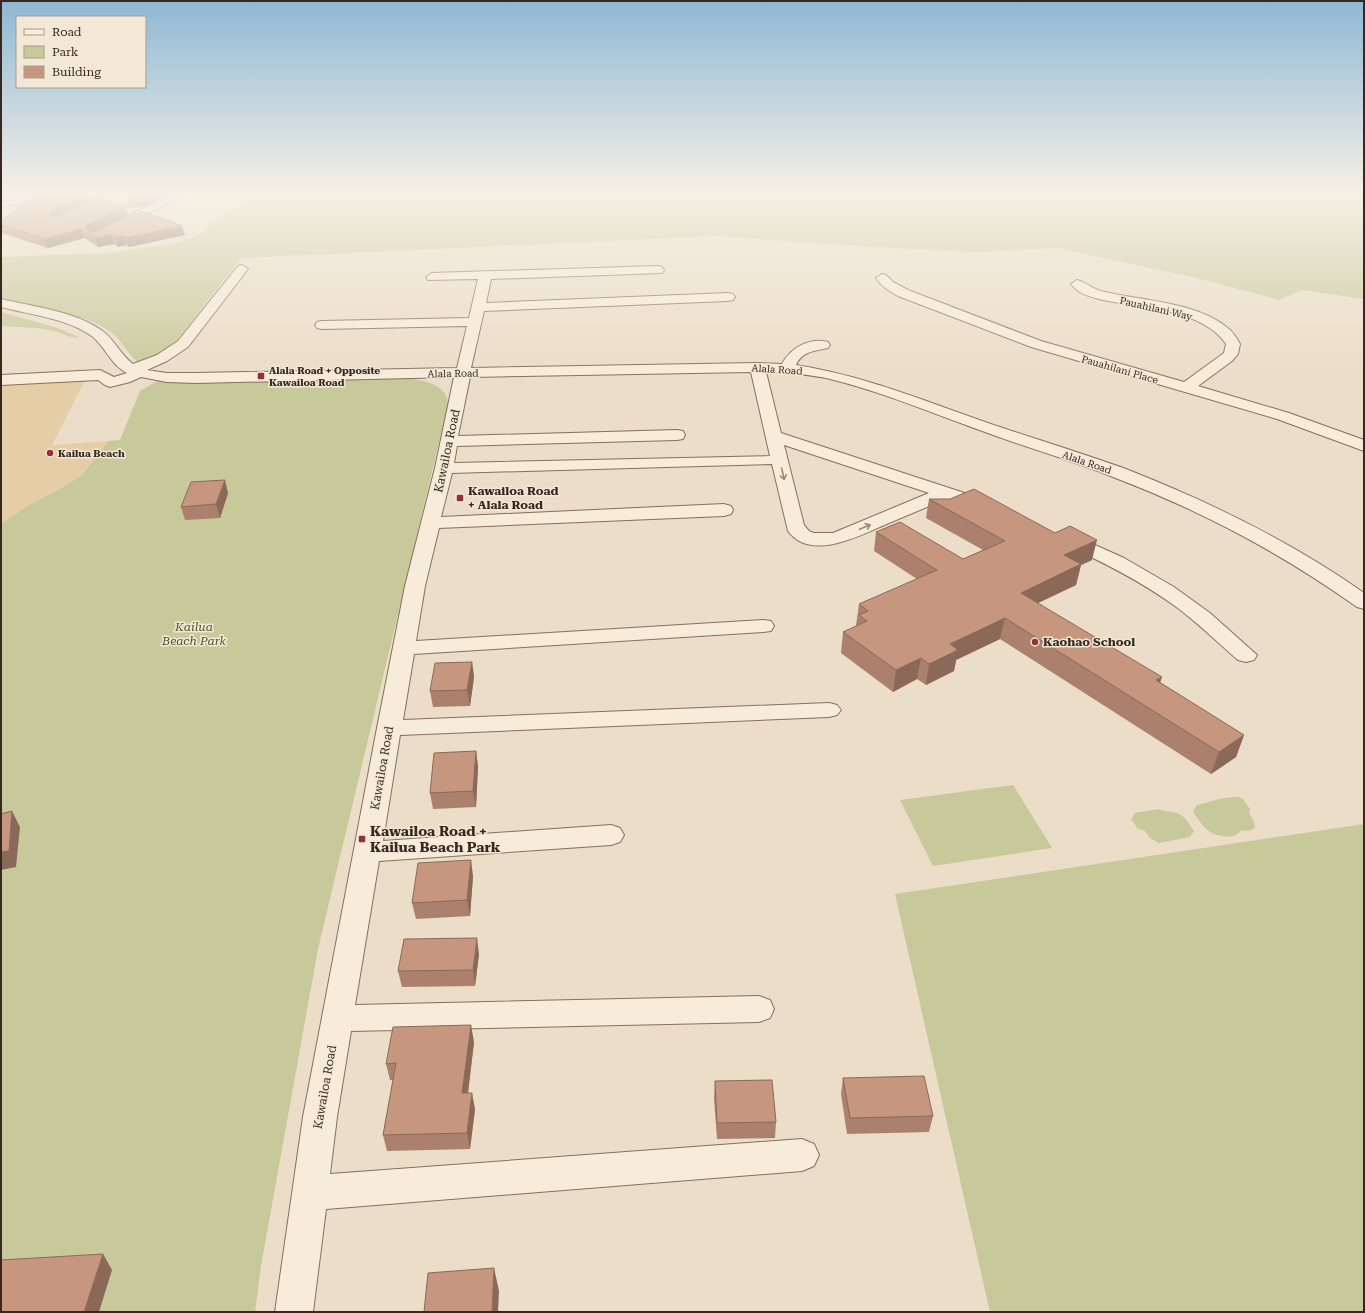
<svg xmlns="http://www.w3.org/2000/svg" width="1365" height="1313" font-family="'Roboto Serif',serif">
  <rect width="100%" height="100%" fill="#ebddc7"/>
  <!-- green -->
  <path fill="#c8c99b" d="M268,193H1364V299L1302,290L1279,300L1197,278L1057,248L979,252L871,247L716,236L241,258L175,343L163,352L139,363C128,355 123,342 112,333C86,313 33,306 1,298V257L106,253L172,244L203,233L214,222L222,216L250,199Z
    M1,312L54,327L79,337C71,339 62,333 55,331C37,327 19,327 1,326Z
    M396,377C413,379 449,381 448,405L318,949L261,1266L255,1312H1V524L27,506L63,487L82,475L108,441L120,440L140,391L159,380Z
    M1013,785L1052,848L933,866L900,800Z
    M1239,797L1243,799L1250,809L1249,813L1254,822L1255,828L1248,831L1241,830C1236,840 1217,837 1209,831C1203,827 1197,818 1193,811L1197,805C1211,802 1223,796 1239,797Z
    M1159,809C1166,812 1170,811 1176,813C1185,815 1189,824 1194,831L1190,837L1159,843L1150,838L1145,831L1137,828L1131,819L1135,813Z
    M1364,824V1312H990L895,894Z"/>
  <!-- sand -->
  <path fill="#e5cea6" d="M85,380L52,445L108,441L82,475L63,487L27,506L1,524V384Z"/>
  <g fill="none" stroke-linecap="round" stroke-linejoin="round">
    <!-- minor casing -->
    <g stroke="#866f5d" stroke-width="2">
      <path id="minor" d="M34,193H51L50,195L1,208V202Z
        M110,193H124L82,214L78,215L72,212Z
        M175,193H188L121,227H113L111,225L113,223Z
        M242,265L248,269L188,347L167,361L147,370L167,373H196L457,368L467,326L322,329L317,328L315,325L317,322L322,321L469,318L478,279L428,280L426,277L432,273L658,266L662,267L664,270L662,273L491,279L486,303L728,293L733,294L735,297L733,300L728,301L484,311L471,368L757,363L782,364C790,348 810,337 828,342L830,345L828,348C815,351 802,351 796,365C867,376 932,404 1000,427C1042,441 1084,454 1126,469C1210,502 1290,541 1364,593V609L1357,607C1281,553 1200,510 1113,477C1071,460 1028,448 985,432C934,414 883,392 830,379C809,374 787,373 766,372L781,433L992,502L995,506L992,510L986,511L946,499C927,507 908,515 889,523C863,534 811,563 788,531L772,464L452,473L441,517L724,504L731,506L733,510L731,514L724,516L439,528L425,586L416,641L763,620L771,621L774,626L771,631L763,632L414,654L403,720L829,703L837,705L841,710L837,715L829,717L400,735L383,841L611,825L620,828L624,835L620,842L611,845L379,861L355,1005L759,996L770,1000L774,1009L770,1018L759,1022L351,1031L337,1117L330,1174L802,1139L814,1144L819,1155L814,1166L802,1171L326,1209L313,1312H275L303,1117L377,728L405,586L435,468L454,377L196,383L167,382L141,377L130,382L110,387L105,385L98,380L1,385V375L100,370L114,377L127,373C111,365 106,348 93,337C67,318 31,315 1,307V299C34,307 76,311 104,332C115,341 121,355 133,364L157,355L178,341L238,266ZM751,372L770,456L454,463L457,446L677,440L683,439L685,435L683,431L677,430L458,436L470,377ZM784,445L929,493L833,533H814L809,531L804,525Z
        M882,274L886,275L893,282L908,290L1041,341L1184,382L1224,353L1226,344C1203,309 1140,308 1103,300C1091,297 1078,294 1071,284L1077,280C1087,283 1094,290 1105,292C1143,301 1198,302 1229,329C1234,333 1237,339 1240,344L1238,354L1232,361L1198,386L1289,413L1364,440V451L1277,419L1031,347L898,296C889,291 882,287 876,278Z
        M1066,532L1124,558L1174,587L1210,613L1257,655L1254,660L1246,662L1238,660C1217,642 1197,622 1175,606C1139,580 1099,560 1059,542L1056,538L1059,534Z"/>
    </g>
    <!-- minor -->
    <use href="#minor" fill="#f7ebd9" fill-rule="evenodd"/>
  </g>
  <!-- wall -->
  <path fill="#ab816d" d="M132,193H172L143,207L127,208L126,203Z
    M90,201L57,217L128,215L95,232L185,235L129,247L126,245L118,247L114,244L98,247L84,238L48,248L1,233V221Z
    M228,493L220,518L185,520L181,507Z
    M929,499L1092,560L1081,565L1076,585L1038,603L1160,683L1244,735L1236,757L1211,774L1000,639L956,660L954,671L926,685L917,679L893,692L841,653L843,632L857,626L856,625L859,604L917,579L874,551L876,532L963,559L983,550L926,518Z
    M472,662L474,677L470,706L433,707L430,691Z
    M476,751L478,767L476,807L433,809L430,793Z
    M473,876L470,916L416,919L412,903Z
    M479,954L475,986L402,987L398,971Z
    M474,1042L468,1093L475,1109L470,1149L387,1151L383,1135L393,1080H390L386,1064Z
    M843,1078L933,1116L929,1132L847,1134L841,1094Z
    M715,1081L776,1122L775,1138L717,1139L714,1098Z"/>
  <!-- shaded-wall -->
  <path fill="#8b6959" d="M21,193H28L22,195Z
    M86,193H87L90,201L53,219L49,214L51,210Z
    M161,193H172L143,207L141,203Z
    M126,206L128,215L90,234L85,228L87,225Z
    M182,226L185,235L129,247L126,238Z
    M81,229L84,238L48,248L45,239Z
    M111,235L114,244L98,247L96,238Z
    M124,236L126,245L118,247L115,238Z
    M225,480L228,493L220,518L216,504Z
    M1097,540L1092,560L1081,565L1076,585L1017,613L1021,593L1064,555Z
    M1005,618L1000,639L956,660L954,671L926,685L929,664L950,644Z
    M921,658L917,679L893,692L896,670Z
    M472,662L474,677L470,706L467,690Z
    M1162,677L1155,698L1156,680Z
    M1244,735L1236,757L1211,774L1219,752Z
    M476,751L478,767L476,807L473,791Z
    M12,811L20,827L16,867L1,870V852Z
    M471,860L473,876L470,916L467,900Z
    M477,938L479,954L475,986L473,970Z
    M471,1025L474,1042L466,1109L462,1093Z
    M472,1093L475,1109L470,1149L467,1133Z
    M103,1254L112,1270L99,1312H84Z
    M494,1268L499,1291L498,1312H492Z"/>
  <!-- building -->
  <path fill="#c7967f" stroke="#8b6959" d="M38,193H86L51,210L49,214L55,217L60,216L100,197L126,206L87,225L85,228L92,232L97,231L138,210L182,226L126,238L124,236L115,238L111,235L96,238L81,229L45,239L1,225V221Z
    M132,193H161L141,203H126Z
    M225,480L216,504L181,507L191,482Z
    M974,489L1055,533L1070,526L1097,540L1064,555L1081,564L1021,593L1162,677L1156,680L1244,735L1219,752L1005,618L950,644L958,650L929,664L921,658L896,670L843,632L867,621L859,615L868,611L859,604L937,570L876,532L900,522L963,559L1005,541L929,499H950Z
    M472,662L467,690L430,691L435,663Z
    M476,751L473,791L430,793L434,753Z
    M12,811L9,851L1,852V814Z
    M471,860L467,900L412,903L418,863Z
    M477,938L473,970L398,971L404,939Z
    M471,1025L462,1093H472L467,1133L383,1135L396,1063L386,1064L393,1027Z
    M924,1076L933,1116L850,1118L843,1078Z
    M772,1080L776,1122L717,1123L715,1081Z
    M103,1254L84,1312H1V1260Z
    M494,1268L492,1312H424L428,1273Z"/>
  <!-- one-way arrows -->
  <defs><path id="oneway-shaft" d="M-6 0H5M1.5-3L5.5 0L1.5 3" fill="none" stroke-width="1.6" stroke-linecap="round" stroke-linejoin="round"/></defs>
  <g stroke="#978a7c">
    <use href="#oneway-shaft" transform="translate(783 474) rotate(77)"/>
    <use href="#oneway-shaft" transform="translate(865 527) rotate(-23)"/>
  </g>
  <!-- sky -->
  <linearGradient id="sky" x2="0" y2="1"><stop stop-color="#8eb8d4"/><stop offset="0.51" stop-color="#f6f0e6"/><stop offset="1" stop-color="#f6f0e6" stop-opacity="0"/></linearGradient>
  <rect width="1365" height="377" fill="url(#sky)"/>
  <!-- markers -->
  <g fill="#91313b" stroke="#f3e8d6" stroke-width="1.5">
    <rect x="257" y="372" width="8" height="8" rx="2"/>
    <circle cx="50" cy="453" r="4"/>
    <rect x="456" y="494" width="8" height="8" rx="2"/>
    <circle cx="1035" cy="642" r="4"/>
    <rect x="358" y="835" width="8" height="8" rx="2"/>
  </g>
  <g text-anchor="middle" stroke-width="3" stroke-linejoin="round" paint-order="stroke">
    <!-- far-street labels -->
    <g font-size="10" fill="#372920" stroke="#f3e8d6">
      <text transform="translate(1156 308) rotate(13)" y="4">Pauahilani Way</text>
      <text transform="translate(777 369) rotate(4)" y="4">Alala Road</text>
      <text transform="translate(1120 369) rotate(16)" y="4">Pauahilani Place</text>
      <text transform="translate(453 373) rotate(-1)" y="4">Alala Road</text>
      <text transform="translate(1087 462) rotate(19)" y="4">Alala Road</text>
    </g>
    <!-- far-poi labels -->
    <g font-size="10" font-weight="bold" fill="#372920" stroke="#f3e8d6" text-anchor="start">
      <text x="269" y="374">Alala Road + Opposite<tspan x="269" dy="12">Kawailoa Road</tspan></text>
      <text x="58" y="457">Kailua Beach</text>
    </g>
    <!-- street labels -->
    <g font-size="12" fill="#372920" stroke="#f3e8d6">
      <text transform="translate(447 451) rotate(-78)" y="4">Kawailoa Road</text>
      <text transform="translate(382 768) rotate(-80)" y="4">Kawailoa Road</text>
      <text transform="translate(325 1087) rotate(-80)" y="4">Kawailoa Road</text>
    </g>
    <!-- poi labels -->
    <g font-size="12" font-weight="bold" fill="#372920" stroke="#f3e8d6" text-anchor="start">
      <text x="468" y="495">Kawailoa Road<tspan x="468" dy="14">+ Alala Road</tspan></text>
      <text x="1043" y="646">Kaohao School</text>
    </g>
    <!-- park labels -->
    <g font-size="12" font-style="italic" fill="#4c5228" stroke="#f3e8d6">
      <text x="194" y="631">Kailua<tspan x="194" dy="14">Beach Park</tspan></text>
    </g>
    <!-- near-poi labels -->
    <g font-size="14" font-weight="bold" fill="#372920" stroke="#f3e8d6" text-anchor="start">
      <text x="370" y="836">Kawailoa Road +<tspan x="370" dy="16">Kailua Beach Park</tspan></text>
    </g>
  </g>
  <!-- border -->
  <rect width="1365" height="1313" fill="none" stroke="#372920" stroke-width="4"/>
  <!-- legend -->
  <rect x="16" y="16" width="130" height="72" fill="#f3e8d6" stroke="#a89c8d"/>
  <rect x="24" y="29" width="20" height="6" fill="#f7ebd9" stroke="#a89c8d"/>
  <text x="52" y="36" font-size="12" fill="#372920">Road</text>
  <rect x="24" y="46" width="20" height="12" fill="#c8c99b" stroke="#a89c8d"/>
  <text x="52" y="56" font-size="12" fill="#372920">Park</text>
  <rect x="24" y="66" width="20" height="12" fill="#c7967f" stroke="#a89c8d"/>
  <text x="52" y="76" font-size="12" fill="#372920">Building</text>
</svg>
